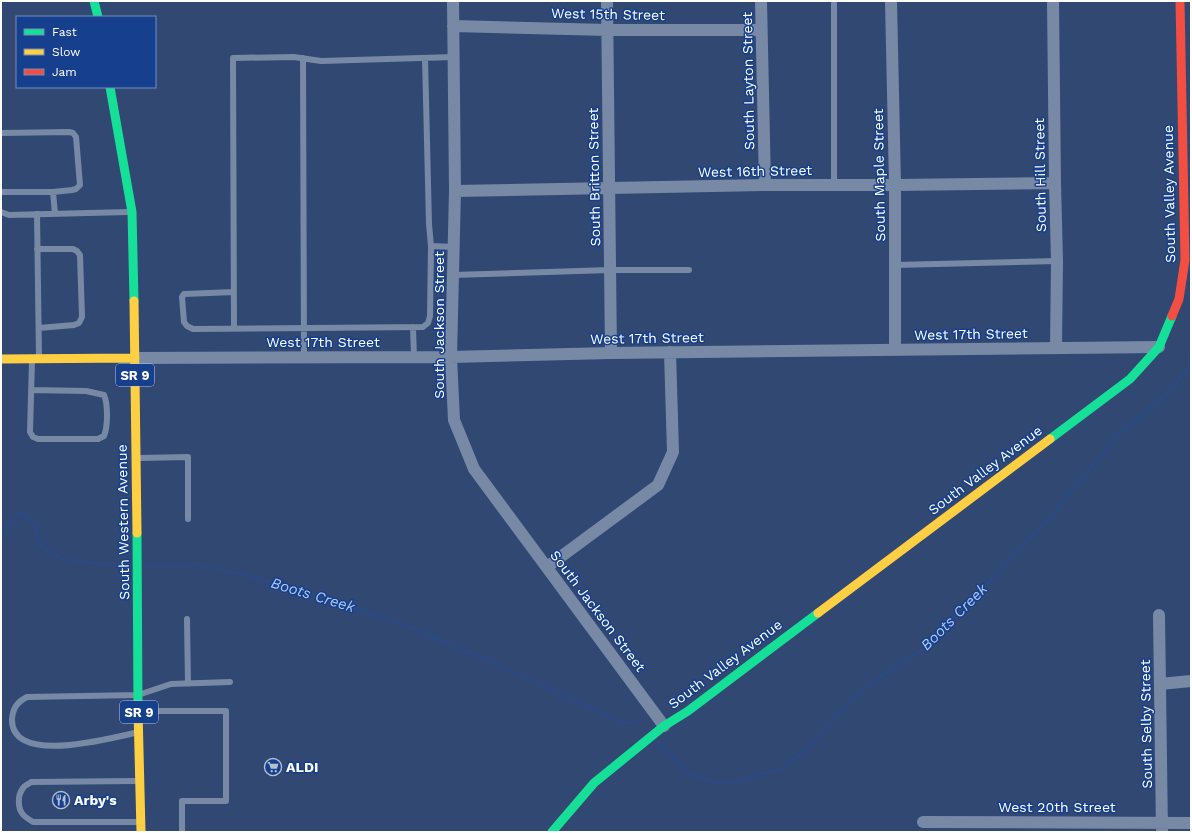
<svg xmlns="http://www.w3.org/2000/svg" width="1192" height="833" font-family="'Work Sans',sans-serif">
  <rect width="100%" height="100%" fill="#314872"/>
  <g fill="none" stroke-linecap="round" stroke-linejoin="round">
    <!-- stream -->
    <path stroke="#2c4a81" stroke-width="3" d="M1,534L7,529L17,514H24L35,525L42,547L62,559L109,565H128
      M144,565H198L250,576L395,621L489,661L621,722L637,723
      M658,743L692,775L715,782H736L783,768L811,745L858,693L904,661L928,647L1052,515L1117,436L1168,393L1191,364"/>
    <!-- lane -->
    <path stroke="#7889a6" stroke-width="6" d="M303,58L304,357
      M425,58L429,224L431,246
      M1,133L69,132L73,133L76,137L80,185L76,189L72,190L53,192H1
      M834,185V1
      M53,192L55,214
      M1,212L9,215L128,212
      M37,214L39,358
      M37,249H73L77,251L80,255L82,317L79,323L74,325L39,328
      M895,265L1057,261
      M453,275L610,270H689
      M234,292L184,294L182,297L184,322L187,326L193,329L423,327L428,323L430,316L431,246L454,247
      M413,327L414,357
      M234,328L233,58L294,57L321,61L454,57
      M31,390L86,391L104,395C108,404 108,426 104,436L98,439H38L33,437L30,432L32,360
      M139,458L188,457V519
      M187,619L188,684
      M142,711H226V801H182V832
      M135,733C110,738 11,766 12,719C13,708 17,702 27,697L138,695L171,684L230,682
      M136,781L31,782C29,784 25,785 23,788C21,791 19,796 19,799C18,812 23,816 33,822H137"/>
    <!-- street -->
    <path stroke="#7889a6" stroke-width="12" d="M453,1L455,191L451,357L454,420L474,469L664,726
      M607,1L611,353
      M761,1L765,185
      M891,1L895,185V350
      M1053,1L1055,183L1057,261L1056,348
      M453,26L608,30H761
      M455,191L765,185H895L1055,183
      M135,358L451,357L611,353L1159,347
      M547,567L658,485L673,452L670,352
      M1159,615L1162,832
      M1160,684L1191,681
      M923,822L1191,823"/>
    <!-- fast -->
    <path stroke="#16e098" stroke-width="9" d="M94,1L98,17
      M110,87L132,212L134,301
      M1050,439L1130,379L1159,347L1172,316
      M137,533L138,710
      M552,832L594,783L664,726L688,711L818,613"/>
    <!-- slow -->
    <path stroke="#ffcf43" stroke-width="9" d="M134,301L137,533
      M1,359L135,358
      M818,613L1050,439
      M138,710L141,832"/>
    <!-- jam -->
    <path stroke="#f24e42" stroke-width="9" d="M1172,316L1179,299L1185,260L1180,1"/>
  </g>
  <!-- icons -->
  <defs>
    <g id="supermarket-ring" transform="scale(0.9)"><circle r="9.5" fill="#16408d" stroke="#b7bfce" stroke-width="1.5"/><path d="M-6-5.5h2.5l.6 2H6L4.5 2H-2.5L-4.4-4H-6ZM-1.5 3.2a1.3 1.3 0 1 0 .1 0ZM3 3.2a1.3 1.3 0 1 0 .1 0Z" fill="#b7bfce"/></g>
    <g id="restaurant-ring" transform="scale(0.9)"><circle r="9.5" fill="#16408d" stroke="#b7bfce" stroke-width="1.5"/><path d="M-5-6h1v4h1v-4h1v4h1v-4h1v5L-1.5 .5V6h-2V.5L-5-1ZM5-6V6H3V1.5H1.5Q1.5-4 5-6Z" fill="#b7bfce"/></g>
  </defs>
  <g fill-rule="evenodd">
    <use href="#supermarket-ring" x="273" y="767"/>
    <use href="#restaurant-ring" x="61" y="800"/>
  </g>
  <g text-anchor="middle" stroke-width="3" stroke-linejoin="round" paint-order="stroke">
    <!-- shield labels -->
    <g fill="#16408d" stroke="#b9c6dd" stroke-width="1">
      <rect x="116" y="364" width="38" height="22" rx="3"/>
      <rect x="120" y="701" width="38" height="22" rx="3"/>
    </g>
    <g font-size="13" font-weight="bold" fill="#fff">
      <text x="135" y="380">SR 9</text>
      <text x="139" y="717">SR 9</text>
    </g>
    <!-- street labels -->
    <g font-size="14" fill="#fff" stroke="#16408d">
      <text transform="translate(608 14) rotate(1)" y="5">West 15th Street</text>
      <text transform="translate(748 81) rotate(-91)" y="5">South Layton Street</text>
      <text transform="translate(755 171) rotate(-1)" y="5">West 16th Street</text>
      <text transform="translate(879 175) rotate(-91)" y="5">South Maple Street</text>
      <text transform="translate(1040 175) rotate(-91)" y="5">South Hill Street</text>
      <text transform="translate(594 177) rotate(-91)" y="5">South Britton Street</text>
      <text transform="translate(1169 194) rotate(-91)" y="5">South Valley Avenue</text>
      <text transform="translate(439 325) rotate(-90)" y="5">South Jackson Street</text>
      <text transform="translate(971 334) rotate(-1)" y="5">West 17th Street</text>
      <text transform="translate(647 338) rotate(-1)" y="5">West 17th Street</text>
      <text x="323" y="347">West 17th Street</text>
      <text transform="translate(985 470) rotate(-37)" y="5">South Valley Avenue</text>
      <text transform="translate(123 522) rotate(-91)" y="5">South Western Avenue</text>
      <text transform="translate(598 611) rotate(53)" y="5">South Jackson Street</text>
      <text transform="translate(725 664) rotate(-37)" y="5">South Valley Avenue</text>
      <text transform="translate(1146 724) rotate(-91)" y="5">South Selby Street</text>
      <text x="1057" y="812">West 20th Street</text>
    </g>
    <!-- poi labels -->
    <g font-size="14" font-weight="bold" fill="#fff" stroke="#16408d" text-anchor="start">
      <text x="286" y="772">ALDI</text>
      <text x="74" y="805">Arby's</text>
    </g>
    <!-- water labels -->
    <g font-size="15" font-style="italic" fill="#adc8f6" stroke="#16408d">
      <text transform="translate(313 595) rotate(17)" y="5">Boots Creek</text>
      <text transform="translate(954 617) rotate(-45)" y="5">Boots Creek</text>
    </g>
  </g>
  <!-- border -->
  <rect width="1192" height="833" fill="none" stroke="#ffffff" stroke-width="4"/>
  <!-- legend -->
  <rect x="16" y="16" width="140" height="72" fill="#16408d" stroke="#738cbb"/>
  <rect x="24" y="29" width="20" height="6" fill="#16e098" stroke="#738cbb"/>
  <text x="52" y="36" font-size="12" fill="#ffffff">Fast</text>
  <rect x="24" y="49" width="20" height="6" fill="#ffcf43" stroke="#738cbb"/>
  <text x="52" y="56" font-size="12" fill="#ffffff">Slow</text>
  <rect x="24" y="69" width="20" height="6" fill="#f24e42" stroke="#738cbb"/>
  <text x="52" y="76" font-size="12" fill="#ffffff">Jam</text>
</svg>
